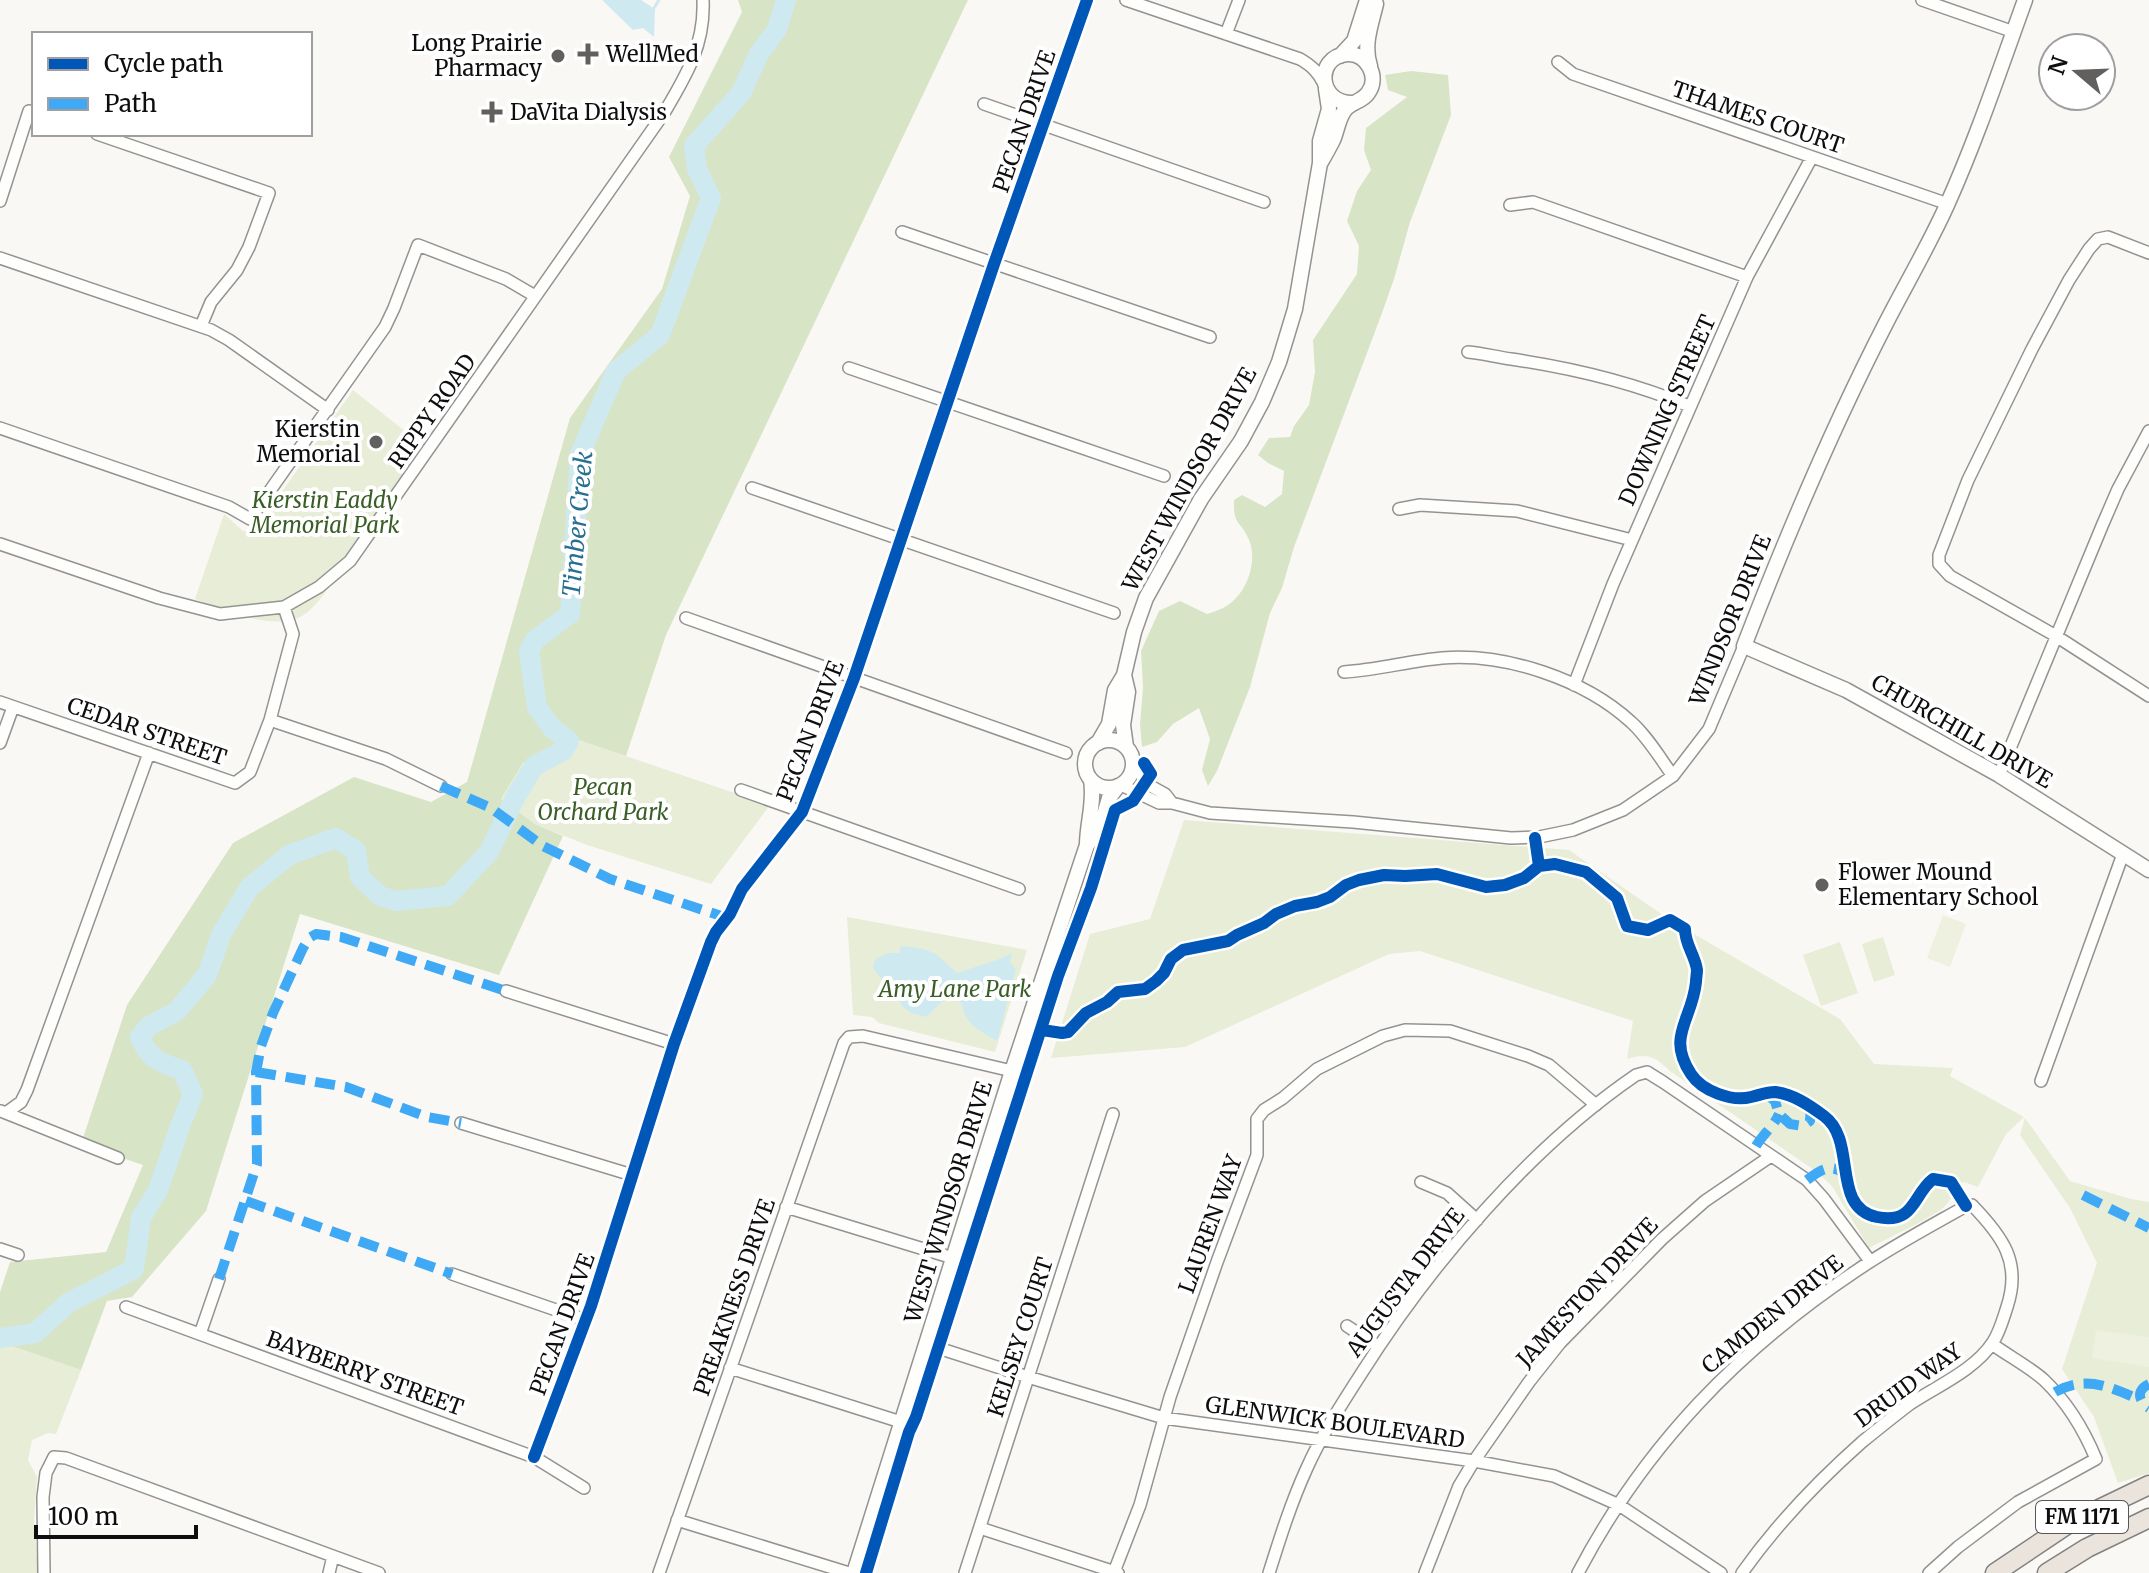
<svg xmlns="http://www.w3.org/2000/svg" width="2149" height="1573" font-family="Merriweather,serif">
  <rect width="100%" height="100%" fill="#faf8f4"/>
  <!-- green -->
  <path fill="#e7edd7" d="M353,390L425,447C397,490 369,533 338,574C328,588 317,607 302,616C273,632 223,609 195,599L224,514L243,531L259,530L267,522L272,506Z
    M561,734L770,805L711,884L587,845L535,824L501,799L523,763L542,756L556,744Z
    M1184,820L1569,850L1670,920L1840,1019L1874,1064L1953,1068L1950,1076L2024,1117L2006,1134L1978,1187L1964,1182C1952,1189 1954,1201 1939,1211C1917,1225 1892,1236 1869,1248L1832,1186L1817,1172L1670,1071C1654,1056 1648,1053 1627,1059L1633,1021L1420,951L1389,954L1185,1047L1051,1058L1090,934L1150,919Z
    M847,917L1027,950L995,1052L879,1023L872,1017L853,1015Z
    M1883,937L1895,975L1874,982L1862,944Z
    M1840,942L1858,993L1821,1006L1803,955Z
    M2025,1118L2070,1181L2131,1199L2149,1202V1473L2118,1483L2094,1417L2062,1369L2097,1263L2070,1208L2020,1135Z
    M0,1342L81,1370L56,1434L48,1433L32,1440L28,1460L37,1477L34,1520L38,1573H0Z"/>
  <!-- forest -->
  <path fill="#d8e4c6" d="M738,0H968L666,635L626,756L561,734L556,744L542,756L523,763L501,799L535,824L563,836L499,975L300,914L206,1211L132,1297L107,1301L81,1370L0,1342V1292L10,1262L106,1252L143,1165L81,1144L127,1005L233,843L354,777L431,802L467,782L570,418L662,289L690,196L669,157L742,12Z
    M1411,71L1448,75L1451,115L1410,222L1394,279L1382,313L1294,547L1282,588L1270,613L1250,687L1217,771L1208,786L1202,770L1210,739L1199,708L1173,724L1157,742L1142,747L1140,725L1143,687L1141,651L1159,611L1180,601L1207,614C1217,611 1228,607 1235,599C1249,586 1257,558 1249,540C1241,520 1233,527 1234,500L1242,495L1265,507L1282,494L1284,471L1268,463L1258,455L1269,438L1290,437L1294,426L1309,405L1315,372L1313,340L1357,274L1359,246L1347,221L1357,191L1371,170L1364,150L1366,128L1407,97L1388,90L1385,75Z"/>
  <!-- pitch -->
  <path fill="#eff1e0" d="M1943,915L1966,924L1950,967L1927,958Z
    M2096,1330L2149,1337V1367L2092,1358Z"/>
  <!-- water -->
  <path fill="#cfe9f0" d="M602,0H641L655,9L654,37L643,28L633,30Z
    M901,946C934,949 934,952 957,973L997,960L1012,953L1010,962L1016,970L997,1041C981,1031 964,1024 962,1004L954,998L944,1000L926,1017L911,1013L902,1006L894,990L887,986L873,968L875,960L888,953H899Z"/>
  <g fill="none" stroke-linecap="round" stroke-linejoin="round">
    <!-- stream -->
    <path stroke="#cfe9f0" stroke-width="3" d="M654,8L659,0"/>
    <!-- river -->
    <path stroke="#cfe9f0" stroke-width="20" d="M0,1338L35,1333L68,1303L134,1269L141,1218L158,1190L181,1124L193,1094L182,1070C160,1063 149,1059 140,1037L149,1026L177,1011L207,975L221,935L249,888L289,855L336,838L356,851L360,877L380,896L396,901L448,896L489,852L516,796L534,766L563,751L569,741L552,728L537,707L529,651L535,640L570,614L580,454L616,371L660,335L711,198L697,169L694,146L741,93L759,54L777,29L786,0"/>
    <!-- minor casing -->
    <g stroke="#949392" stroke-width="14">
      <path id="minor" d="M1126,0L1300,59C1312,66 1318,72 1324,84
        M1922,0L2014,32
        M1226,34L1239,0
        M1558,62L1573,74L1948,204
        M984,104L1264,202
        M97,134L269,193L249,247L237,270L211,302L201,326
        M0,201L29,111L34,113
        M1510,205L1533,202L1747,277
        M902,232L1210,337
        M2149,253L2108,237L2098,239L2089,249L2069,280L2032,349L1968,480L1939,555V564L1950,576L2056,636L2149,696
        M0,258L211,330L229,340L328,410
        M1468,352C1482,353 1496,357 1511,359C1572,368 1632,382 1689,406
        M849,368L1164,476
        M0,428L229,507L250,519L385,327L394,308L418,245L506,279L535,296
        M752,488L1114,613
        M1399,509L1420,505L1517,511L1632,540
        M0,544L159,598L220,614L284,607L319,587L350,561L664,113C686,76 705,45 703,0
        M686,618L1066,753
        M1344,672C1377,670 1409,661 1442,658C1506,653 1584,679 1631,722C1647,736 1660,758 1673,776
        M1574,685L1613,584L1747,277L1812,157
        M0,702L235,783L250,772L270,720L293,634L284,607
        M270,720L386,759L441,786
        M0,743L13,707
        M1999,775L2102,526L2118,489L2149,431
        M1121,785L1159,803H1172L1165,794L1147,784L1133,763
        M741,790L1019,889
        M1172,803L1210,813L1353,822L1511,838L1539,837L1573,830L1623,810L1673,776L1709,729L1744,646
        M506,991L674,1044
        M2041,1081L2123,854
        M1,1111L118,1158
        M6,1113L21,1102L27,1090L149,753
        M461,1123L632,1175
        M1421,1182L1447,1193L1477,1220
        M786,1207L953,1258
        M0,1249L18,1255
        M452,1274L585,1320
        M126,1307L534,1457L584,1488
        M1347,1326L1377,1346
        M200,1334L219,1279
        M926,1344L1028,1377L1164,1418L1474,1461L1554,1476L1619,1505L1721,1573
        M730,1368L901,1422
        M534,1457L591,1306L674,1044L711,942L716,932L730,914L742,889L802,812L854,678L994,264L1087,0
        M677,1520L849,1573
        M980,1528L1118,1573
        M1114,1572L1140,1505L1170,1397L1217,1262L1257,1155V1119L1264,1110L1283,1098L1317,1069L1383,1036L1405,1030L1450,1031L1528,1056L1549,1065L1596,1105
        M44,1573L43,1497L46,1473L54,1457L66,1458L85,1465L379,1573
        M329,1573L333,1556
        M659,1573L844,1043L849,1037L863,1036L1012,1071
        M965,1573L1113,1114
        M1269,1573C1280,1538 1291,1503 1306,1470C1321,1436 1341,1405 1361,1374C1430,1265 1529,1148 1636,1075L1647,1072L1663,1082L1807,1180L1824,1199L1870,1261
        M1425,1573L1459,1486L1474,1461L1529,1382L1560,1343L1662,1239L1705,1201L1771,1156
        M1578,1573C1644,1447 1738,1350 1856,1271C1891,1247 1929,1227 1966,1206L1972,1205C2002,1236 2022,1262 2007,1307C2003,1319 2000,1331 1993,1342C1975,1370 1937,1386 1910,1404C1894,1416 1878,1429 1862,1442C1818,1481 1776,1525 1742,1573
        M1929,1573L1958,1547L2018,1502L2096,1459C2084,1430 2067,1402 2044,1380C2031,1368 2007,1355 1992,1344"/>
    </g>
    <!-- tertiary casing -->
    <g stroke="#949392" stroke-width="17">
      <path id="tertiary" d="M2025,0C2000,69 1977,138 1947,205C1929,245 1906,284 1886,323C1832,428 1786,537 1744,646L1846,690L1999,775L2149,870
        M1340,56L1354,41L1367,0
        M1370,66C1363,45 1371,25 1376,4L1374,0
        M1321,162C1325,155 1329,148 1333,140C1337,131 1338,120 1344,111C1350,102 1362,102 1368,93C1380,77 1367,53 1347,54C1314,57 1318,105 1354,103
        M1124,675L1128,692L1123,725L1126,747
        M1085 764a24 24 0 1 1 48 0a24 24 0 1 1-48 0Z
        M1098,743L1109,724L1115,690L1124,675L1134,632L1146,598L1201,499L1241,441L1262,402L1279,362L1295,309L1320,163V141L1329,109L1326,89
        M1087,845L1100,829L1109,798L1118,786
        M854,1573L1012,1071L1087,845C1087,823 1095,802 1091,780"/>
    </g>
    <!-- primary casing -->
    <g stroke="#82817f" stroke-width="21">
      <path id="primary" d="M1995,1573L2068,1524L2149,1485
        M2047,1573L2087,1548L2149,1518"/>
    </g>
    <!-- minor -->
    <use href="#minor" stroke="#fefefd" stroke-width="11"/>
    <!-- tertiary -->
    <use href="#tertiary" stroke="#fefefd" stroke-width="14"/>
    <!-- primary -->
    <use href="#primary" stroke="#eae4dc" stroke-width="18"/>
    <!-- quiet -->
    <path stroke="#3fa9f5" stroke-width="10" stroke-dasharray="20 10" stroke-linecap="butt" d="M441,786L491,808L543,846L610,879L727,918
      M256,1072L346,1087L427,1117L461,1123
      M1765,1093L1775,1101L1779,1114L1790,1124L1803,1126L1810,1121L1811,1107
      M1756,1146C1763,1134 1774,1126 1779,1114
      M1807,1180C1820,1170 1831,1162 1846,1175
      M2083,1195L2149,1228
      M246,1201L452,1274
      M219,1279L257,1164L256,1072L261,1046L273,1013L303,948L309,938L316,934L341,937L506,991
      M2149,1384C2136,1390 2138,1401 2149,1408
      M2055,1392C2085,1375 2111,1387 2140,1400"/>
    <!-- cycleway casing -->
    <g stroke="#fff" stroke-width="17">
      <path id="cycleway" d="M1539,866L1555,864L1586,872L1617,898L1627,926L1648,930L1670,920L1685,929C1685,945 1695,955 1697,970C1697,974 1696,978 1696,982C1692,1021 1666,1036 1691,1074C1702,1091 1732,1102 1751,1097C1760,1095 1766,1092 1775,1092C1793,1094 1809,1105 1824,1116C1858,1141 1830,1207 1877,1217C1915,1225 1913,1194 1933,1179L1951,1182L1966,1206
        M1042,1030L1062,1033L1068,1032L1086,1013L1107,1002L1118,992L1145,989L1156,981L1164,973L1171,959L1183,950L1228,941L1237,935L1264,923L1276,914L1295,906L1317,902L1330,897L1346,885L1359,880L1384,875L1405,876L1437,874L1486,887L1505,885L1524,878L1539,866L1535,838
        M534,1457L591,1306L674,1044L711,942L716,932L730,914L742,889L802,812L854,678L994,264L1087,0
        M866,1573L909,1432L916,1417L1058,976L1091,888L1115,810L1133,801L1151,774L1144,763"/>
    </g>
    <!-- cycleway -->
    <use href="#cycleway" stroke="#0057b8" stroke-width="12"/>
  </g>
  <!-- markers -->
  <g fill="#61605e" stroke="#fff" stroke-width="3">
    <path d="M584 42h8v8h8v8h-8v8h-8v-8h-8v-8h8z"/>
    <circle cx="558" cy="56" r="8"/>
    <path d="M488 100h8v8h8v8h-8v8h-8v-8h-8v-8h8z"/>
    <circle cx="376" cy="442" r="8"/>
    <circle cx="1822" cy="885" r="8"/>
  </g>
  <g text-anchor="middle" stroke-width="8" stroke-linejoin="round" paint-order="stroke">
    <!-- shield labels -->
    <rect fill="#fff" stroke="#565656" stroke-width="2" x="2036" y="1501" width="92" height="32" rx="6"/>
    <g font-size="20" font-weight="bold" fill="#0e0e0e">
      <text x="2082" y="1524">FM 1171</text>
    </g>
    <!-- poi labels -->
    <g font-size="22" fill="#0e0e0e" stroke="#fff" text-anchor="start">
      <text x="542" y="51" text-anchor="end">Long Prairie<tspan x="542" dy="25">Pharmacy</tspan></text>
      <text x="606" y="62">WellMed</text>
      <text x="510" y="120">DaVita Dialysis</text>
      <text x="360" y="437" text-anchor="end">Kierstin<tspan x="360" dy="25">Memorial</tspan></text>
      <text x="1838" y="880">Flower Mound<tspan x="1838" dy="25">Elementary School</tspan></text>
    </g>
    <!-- street labels -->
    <g font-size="22" fill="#0e0e0e" stroke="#fff">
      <text transform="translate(1758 117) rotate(19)" y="8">THAMES COURT</text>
      <text transform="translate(1024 121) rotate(-71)" y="8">PECAN DRIVE</text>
      <text transform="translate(1667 410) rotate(-66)" y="8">DOWNING STREET</text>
      <text transform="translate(432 411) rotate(-55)" y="8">RIPPY ROAD</text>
      <text transform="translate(1189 479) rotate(-61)" y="8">WEST WINDSOR DRIVE</text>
      <text transform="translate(1730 620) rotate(-68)" y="8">WINDSOR DRIVE</text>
      <text transform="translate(147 731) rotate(19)" y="8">CEDAR STREET</text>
      <text transform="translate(810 731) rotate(-69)" y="8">PECAN DRIVE</text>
      <text transform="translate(1962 731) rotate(30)" y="8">CHURCHILL DRIVE</text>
      <text transform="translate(948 1202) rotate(-73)" y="8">WEST WINDSOR DRIVE</text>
      <text transform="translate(1210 1224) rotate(-70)" y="8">LAUREN WAY</text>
      <text transform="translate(1405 1282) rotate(-53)" y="8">AUGUSTA DRIVE</text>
      <text transform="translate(1587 1292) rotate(-47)" y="8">JAMESTON DRIVE</text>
      <text transform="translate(734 1297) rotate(-71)" y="8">PREAKNESS DRIVE</text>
      <text transform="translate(1772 1314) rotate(-39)" y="8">CAMDEN DRIVE</text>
      <text transform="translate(562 1324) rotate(-70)" y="8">PECAN DRIVE</text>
      <text transform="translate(1020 1337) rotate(-72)" y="8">KELSEY COURT</text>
      <text transform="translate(365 1373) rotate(20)" y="8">BAYBERRY STREET</text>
      <text transform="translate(1908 1385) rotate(-36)" y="8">DRUID WAY</text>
      <text transform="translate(1335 1422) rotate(8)" y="8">GLENWICK BOULEVARD</text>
    </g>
    <!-- park labels -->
    <g font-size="22" font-style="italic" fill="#395e26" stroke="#fff">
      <text x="325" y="508">Kierstin Eaddy<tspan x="325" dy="25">Memorial Park</tspan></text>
      <text x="603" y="795">Pecan<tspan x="603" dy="25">Orchard Park</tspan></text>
      <text x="955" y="997">Amy Lane Park</text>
    </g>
    <!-- water labels -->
    <g font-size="24" font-style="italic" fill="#277091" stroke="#fff">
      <text transform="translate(578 524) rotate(-85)" y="8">Timber Creek</text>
    </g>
  </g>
  <!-- legend -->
  <rect x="32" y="32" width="280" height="104" fill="#ffffff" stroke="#9f9f9f" stroke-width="2"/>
  <rect x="48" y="58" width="40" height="12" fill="#0057b8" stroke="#9f9f9f" stroke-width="2"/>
  <text x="104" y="72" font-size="24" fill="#0e0e0e">Cycle path</text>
  <rect x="48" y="98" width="40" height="12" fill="#3fa9f5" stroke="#9f9f9f" stroke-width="2"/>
  <text x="104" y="112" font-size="24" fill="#0e0e0e">Path</text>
  <!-- north arrow -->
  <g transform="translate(2077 72) rotate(289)"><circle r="38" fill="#ffffff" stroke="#9f9f9f" stroke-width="2"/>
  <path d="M0-6L14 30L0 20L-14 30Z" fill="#61605e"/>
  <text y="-12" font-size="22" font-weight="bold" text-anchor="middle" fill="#0e0e0e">N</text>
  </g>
  <!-- scale -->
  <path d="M36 1525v12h160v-12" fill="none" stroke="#0e0e0e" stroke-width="4"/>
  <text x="48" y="1525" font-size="24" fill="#0e0e0e" stroke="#ffffff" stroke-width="6" paint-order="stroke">100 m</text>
</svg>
